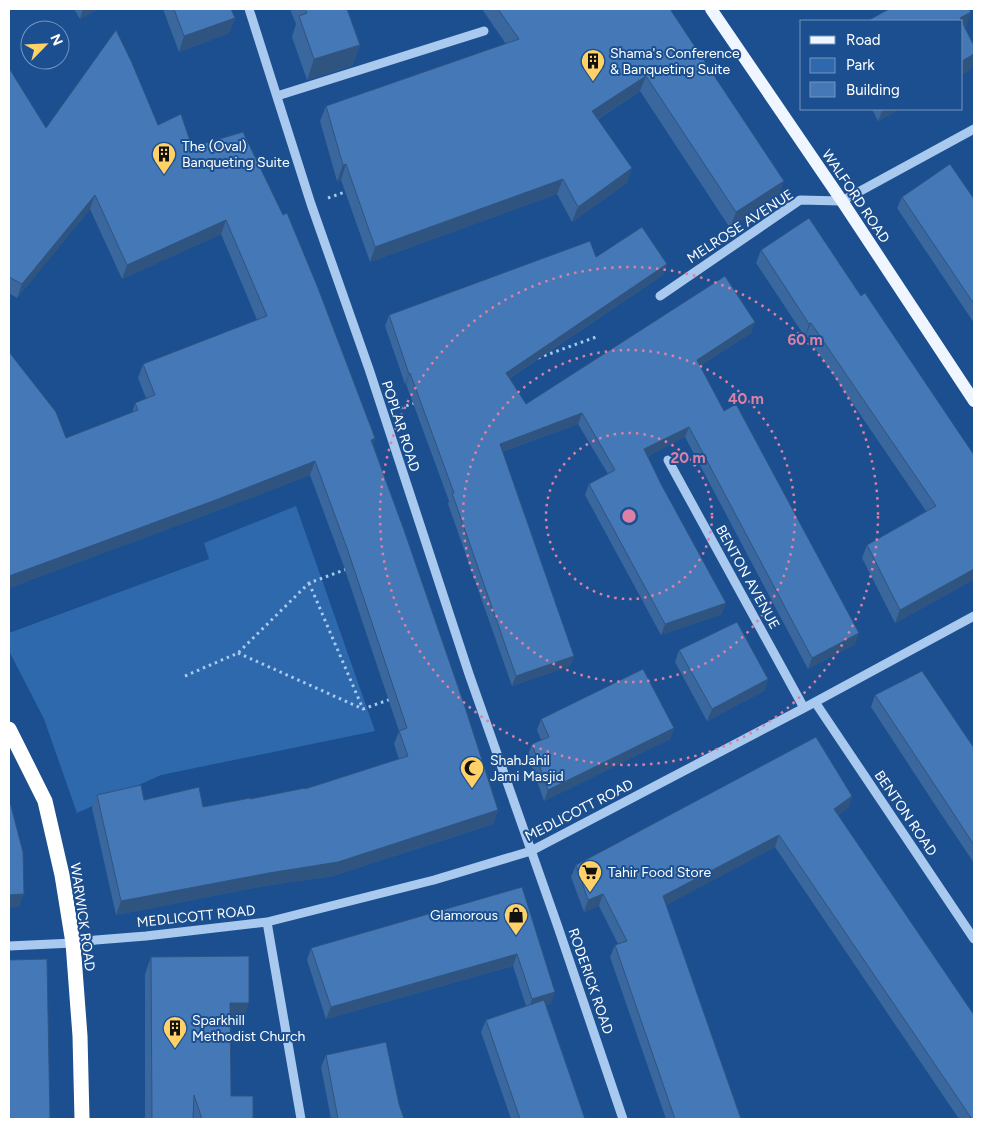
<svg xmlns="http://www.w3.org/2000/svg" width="983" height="1128" font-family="Figtree,sans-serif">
  <rect width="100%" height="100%" fill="#1b4f8f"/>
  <!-- green -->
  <path fill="#2e69ad" d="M296,506L375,731L161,775L77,813L44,719L9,651V633L209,559L204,543Z"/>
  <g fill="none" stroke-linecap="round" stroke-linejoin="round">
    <!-- path -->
    <path stroke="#a9c9ee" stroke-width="3" stroke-dasharray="2.5 4" stroke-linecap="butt" d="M328,198L348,191
      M538,358L596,337
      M400,408L418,402
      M309,583L363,709
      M238,653L363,709L391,699
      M185,676L238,653L309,583L347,569"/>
    <!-- minor -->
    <path stroke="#a9c9ee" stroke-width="9" d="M249,9L311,204L369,369L469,674L558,927L623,1119
      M277,96L484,31
      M660,296L800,200L842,201L974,129
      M668,460L804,708
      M815,702L974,939
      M267,922L301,1119
      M9,946L73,943L96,940L146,936L267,922L434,880L531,851L804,708L974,616"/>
    <!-- major -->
    <path stroke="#f0f6ff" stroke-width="12" d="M711,9L842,201L974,401"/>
    <!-- highway -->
    <path stroke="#fff" stroke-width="15" d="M9,729L45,801L62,875L73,943L80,1036L82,1119"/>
  </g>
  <!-- wall -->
  <path fill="#3a679d" d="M74,9H98L80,19Z
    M163,9H231L235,18L229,33L179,52Z
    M290,9H347L360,45L352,66L307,80L292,37L296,24Z
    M482,9H670L705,62L784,181L778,196L730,228L640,91L598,119L627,183L572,222L557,194L370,262L341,180L337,181L320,121L326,106L506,44Z
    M9,68L46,128L158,125L192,147L375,438L373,444L498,810L493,824L333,876L264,886L116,915L92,808L97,795L203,807L305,789L399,759L394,744L399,731L343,564L310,475L208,514L9,588V352L66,438L132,413L135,403L146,398L138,378L143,364L257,320L221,234L122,279L90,209L17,298L9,293Z
    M872,109H900L878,121Z
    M902,197L974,199V323L897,208Z
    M761,250L861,296L974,455V582L973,580L895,623L862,558L867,545L926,511L806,335L805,337L756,263Z
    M596,257L667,264L663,275L510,378L526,404L755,322L751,333L700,366L724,411L855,644L808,669L685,437L648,456L722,614L661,635L585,495L589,484L608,474L578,424L502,452L574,656L570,666L512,686L448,504L449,501L406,384H405L385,326L389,315Z
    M679,650L768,679L764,691L707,721L675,662Z
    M875,695L974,748V863L937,808L871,707Z
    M541,719L674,728L670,739L544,801L528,755L532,744L541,740L537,730Z
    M852,796L848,808L838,815L974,1119H959L775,847L666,905L741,1119H666L610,957L615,945L618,944L599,906L584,912L571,877L576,865Z
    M522,887L551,1004L546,1005L585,1119H511L481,1032L486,1020L526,1006L513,966L326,1019L307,960L311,948Z
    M151,957L243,1020H230L231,1096L253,1119H145V974Z
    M326,1055L404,1119H331L321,1067Z"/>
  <!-- shaded-wall -->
  <path fill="#305480" d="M83,9H98L80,19Z
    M971,12L965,30L962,31V21H959L960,18Z
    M235,18L229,33L179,52L184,36Z
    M360,45L352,66L307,80L314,59Z
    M974,54V62L971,70L962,75V61Z
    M646,76L640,91L586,126L592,111Z
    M883,109H900L878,121Z
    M346,164L341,180L337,181L343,165Z
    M632,168L627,183L572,222L578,207Z
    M563,179L557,194L370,262L375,247Z
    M784,181L778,196L730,228L736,212Z
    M95,195L90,209L17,298L22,284Z
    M226,220L221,234L122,279L127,265Z
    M667,264L663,275L502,383L506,373Z
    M755,322L751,333L693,371L697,360Z
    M811,323L806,335L805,337L809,324Z
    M410,373L406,384H405L409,374Z
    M582,413L578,424L496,454L500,444Z
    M689,427L685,437L640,460L644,449Z
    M375,438L370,452L371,440Z
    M315,461L310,475L208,514L9,588V576Z
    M974,569V575L973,580L895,623L900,610Z
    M726,603L722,614L661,635L665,624Z
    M859,633L855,644L808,669L812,658Z
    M574,656L570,666L512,686L516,676Z
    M768,679L764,691L707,721L712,709Z
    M674,728L670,739L544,801L548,790Z
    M852,796L848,808L829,821L834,809Z
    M498,810L493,824L333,876L264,886L116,915L121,901Z
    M779,835L775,847L659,909L663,896Z
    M24,894L19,907L9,908V895Z
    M603,894L599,906L584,912L588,900Z
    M517,954L513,966L326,1019L331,1007Z
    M555,992L551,1004L528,1011L532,999Z
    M230,1003H249L243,1020H224Z"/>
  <!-- building -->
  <path fill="#4478b7" stroke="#305480" d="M174,9H231L235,18L184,36Z
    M305,9H347L360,45L314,59L299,16L307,13Z
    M498,9H670L705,62L784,181L736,212L646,76L592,111L632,168L578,207L563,179L375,247L346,164L343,165L326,106L519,39Z
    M889,9H969L971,12L960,18L961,21H870L869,20Z
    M962,22L974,46V54L962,61Z
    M116,30L132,63L158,125L181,114L192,147L243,132L283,215L287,213L318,288L375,438L371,440L404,530L465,707L498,810L338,862L269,873L121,901L97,795L141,785L144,800L199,787L203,807L250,798V799L305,788V789L408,756L399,731L407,728L348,551L315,461L213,501L9,576V352L56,412L66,438L138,410L135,403L155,395L143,364L267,316L226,220L127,265L95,195L22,284L9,277V68L46,128Z
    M950,164L974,199V304L902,197Z
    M809,218L861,296L865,293L974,455V569L900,610L867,545L936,506L811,323L809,324L761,250Z
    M642,227L667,264L506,373L526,404L725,276L755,322L697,360L724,411L736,404L859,633L812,658L689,427L644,449L661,484L726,603L665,624L589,484L615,470L582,413L500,444L574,656L516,676L452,493H454L410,373L409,374L389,315L590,241L596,257Z
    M737,622L768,679L712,709L679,650Z
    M643,669L674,728L548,790L532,744L549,737L541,719Z
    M922,671L974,748V845L942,796L875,695Z
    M816,737L852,796L834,809L974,1015V1119H972L779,835L663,896L741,1119H675L615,945L627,941L603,894L588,900L576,865Z
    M9,801L11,806L23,852L24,894L9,895Z
    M522,887L555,992L532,999L517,954L331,1007L311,948Z
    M249,956V1003H230L231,1096H253V1119H202L194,1095L193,1119H152L151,957Z
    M47,959L50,1119H9V960Z
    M544,1000L585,1119H520L486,1020Z
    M386,1042L399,1104L404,1119H338L326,1055Z"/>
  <!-- distance rings -->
  <g fill="none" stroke="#dd80a5" stroke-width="2.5" stroke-dasharray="2.5 5">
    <circle cx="629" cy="516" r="83"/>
    <circle cx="629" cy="516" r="166"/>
    <circle cx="629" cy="516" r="249"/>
  </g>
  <!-- icons -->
  <defs>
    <g id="building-pin" transform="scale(1.25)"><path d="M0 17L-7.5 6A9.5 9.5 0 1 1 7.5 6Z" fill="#ffd166" stroke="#1b4f8f"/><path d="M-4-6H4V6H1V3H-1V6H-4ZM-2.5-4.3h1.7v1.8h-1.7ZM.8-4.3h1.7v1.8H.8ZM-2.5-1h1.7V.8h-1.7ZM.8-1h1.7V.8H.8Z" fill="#111"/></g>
    <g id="mosque-pin" transform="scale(1.25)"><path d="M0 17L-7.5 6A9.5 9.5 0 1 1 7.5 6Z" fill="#ffd166" stroke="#1b4f8f"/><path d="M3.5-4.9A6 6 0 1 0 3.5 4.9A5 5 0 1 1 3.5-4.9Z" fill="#111"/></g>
    <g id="supermarket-pin" transform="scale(1.25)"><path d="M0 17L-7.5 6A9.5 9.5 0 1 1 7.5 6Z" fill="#ffd166" stroke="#1b4f8f"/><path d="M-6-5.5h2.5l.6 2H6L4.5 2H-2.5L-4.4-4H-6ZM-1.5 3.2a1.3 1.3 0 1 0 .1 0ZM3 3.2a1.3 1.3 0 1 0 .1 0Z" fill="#111"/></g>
    <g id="shop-pin" transform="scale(1.25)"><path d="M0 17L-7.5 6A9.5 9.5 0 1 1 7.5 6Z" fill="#ffd166" stroke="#1b4f8f"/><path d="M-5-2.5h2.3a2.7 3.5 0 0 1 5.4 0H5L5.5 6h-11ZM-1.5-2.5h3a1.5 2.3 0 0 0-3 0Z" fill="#111"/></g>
  </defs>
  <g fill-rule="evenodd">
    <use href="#building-pin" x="593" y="61"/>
    <use href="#building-pin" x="164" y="154"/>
    <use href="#mosque-pin" x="472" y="768"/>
    <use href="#supermarket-pin" x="590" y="872"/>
    <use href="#shop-pin" x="516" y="915"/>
    <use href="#building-pin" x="175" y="1028"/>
  </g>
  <g text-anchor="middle" stroke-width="4" stroke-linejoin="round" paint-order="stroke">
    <!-- poi labels -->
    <g font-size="14" fill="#fff" stroke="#1b4f8f" text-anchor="start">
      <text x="610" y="58">Shama's Conference<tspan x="610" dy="16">&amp; Banqueting Suite</tspan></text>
      <text x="182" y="151">The (Oval)<tspan x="182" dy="16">Banqueting Suite</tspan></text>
      <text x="490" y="765">ShahJahil<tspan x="490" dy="16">Jami Masjid</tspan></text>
      <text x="608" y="877">Tahir Food Store</text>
      <text x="498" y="920" text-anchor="end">Glamorous</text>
      <text x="192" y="1025">Sparkhill<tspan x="192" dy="16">Methodist Church</tspan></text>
    </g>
    <!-- street labels -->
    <g font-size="14" fill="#fff" stroke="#1b4f8f">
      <text transform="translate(856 196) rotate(56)" y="5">WALFORD ROAD</text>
      <text transform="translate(740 226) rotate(-33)" y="5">MELROSE AVENUE</text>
      <text transform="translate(401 426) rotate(72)" y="5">POPLAR ROAD</text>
      <text transform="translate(748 577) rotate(61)" y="5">BENTON AVENUE</text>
      <text transform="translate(579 810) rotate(-27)" y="5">MEDLICOTT ROAD</text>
      <text transform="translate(906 813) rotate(56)" y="5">BENTON ROAD</text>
      <text transform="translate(196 916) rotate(-6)" y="5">MEDLICOTT ROAD</text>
      <text transform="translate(83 917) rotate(82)" y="5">WARWICK ROAD</text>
      <text transform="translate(591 981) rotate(71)" y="5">RODERICK ROAD</text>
    </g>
  </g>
  <circle cx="629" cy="516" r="8" fill="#dd80a5" stroke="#1b4f8f" stroke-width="2.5"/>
  <g font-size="15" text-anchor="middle" font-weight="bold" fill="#dd80a5" stroke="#1b4f8f" stroke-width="4" stroke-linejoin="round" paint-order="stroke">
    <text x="805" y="345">60 m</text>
    <text x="746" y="404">40 m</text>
    <text x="688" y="463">20 m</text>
  </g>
  <!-- border -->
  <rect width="983" height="1128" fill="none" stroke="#ffffff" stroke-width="20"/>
  <!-- legend -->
  <rect x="800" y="20" width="162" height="90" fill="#1b4f8f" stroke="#7695bc"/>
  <rect x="810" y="36" width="25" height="8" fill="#f0f6ff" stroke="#7695bc"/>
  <text x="846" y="45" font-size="15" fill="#ffffff">Road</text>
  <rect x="810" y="58" width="25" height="15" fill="#2e69ad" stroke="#7695bc"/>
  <text x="846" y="70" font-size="15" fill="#ffffff">Park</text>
  <rect x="810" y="82" width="25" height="15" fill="#4478b7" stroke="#7695bc"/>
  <text x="846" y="95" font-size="15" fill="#ffffff">Building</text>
  <!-- north arrow -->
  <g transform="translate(45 45) rotate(66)"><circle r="24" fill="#1b4f8f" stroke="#7695bc"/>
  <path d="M0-4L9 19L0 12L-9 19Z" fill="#ffd166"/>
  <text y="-8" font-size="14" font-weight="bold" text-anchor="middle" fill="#ffffff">N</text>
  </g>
</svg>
